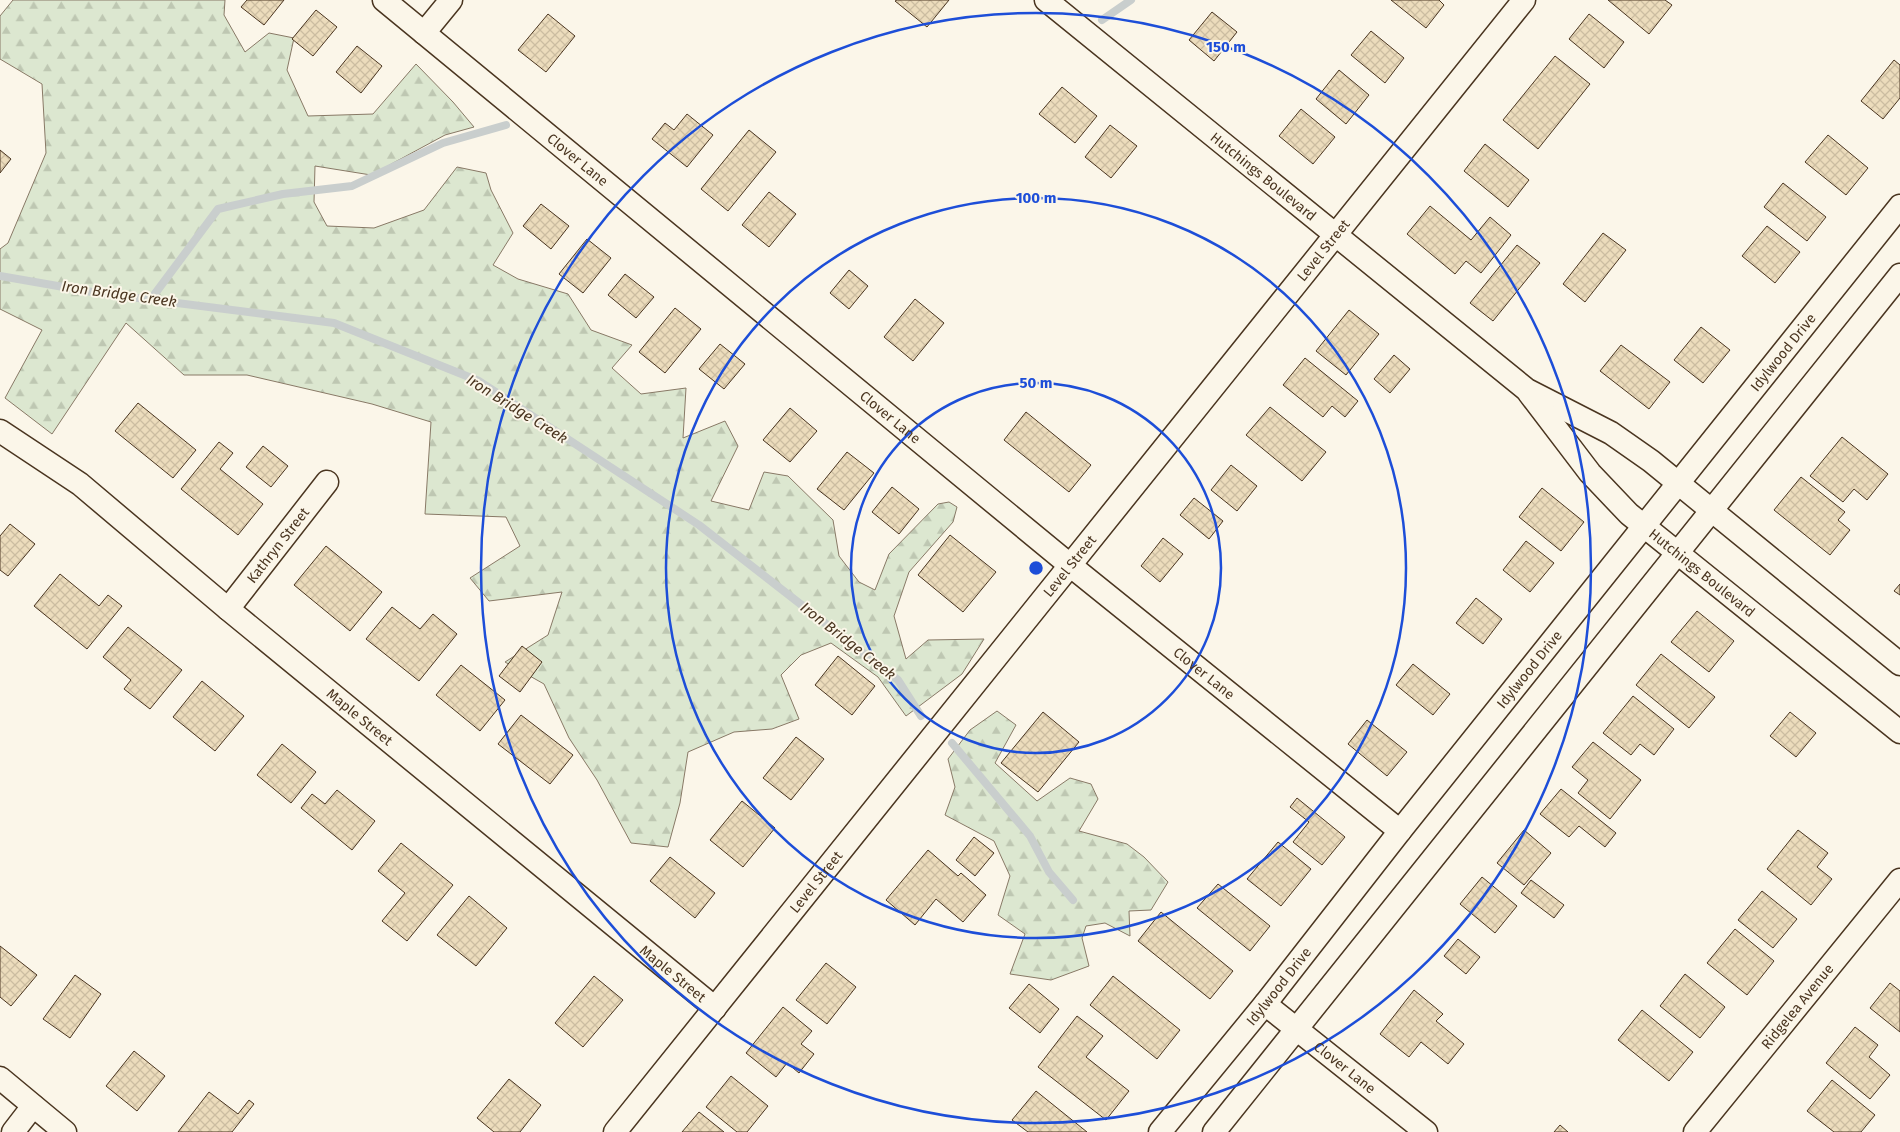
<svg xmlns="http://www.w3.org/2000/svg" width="1900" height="1132" font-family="'Fira Sans',sans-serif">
  <defs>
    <pattern id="forest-firs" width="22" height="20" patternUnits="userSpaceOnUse" patternTransform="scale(1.25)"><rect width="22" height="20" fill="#dce7d0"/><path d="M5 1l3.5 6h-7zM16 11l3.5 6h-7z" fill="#bec7b2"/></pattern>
    <pattern id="building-cross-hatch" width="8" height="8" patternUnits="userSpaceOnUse" patternTransform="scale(1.25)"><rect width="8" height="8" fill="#ecdcbc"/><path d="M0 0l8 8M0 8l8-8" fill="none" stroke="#ccbda1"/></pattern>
  </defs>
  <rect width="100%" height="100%" fill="#fbf6e9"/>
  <!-- forest -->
  <path fill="url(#forest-firs)" stroke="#887966" d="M13,0H225L224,15L245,52L269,33L294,38L287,70L308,116L373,114L416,64L453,102L474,127L445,135L371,175L315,166L314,202L327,226L374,228L424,210L457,167L486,173L491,190L513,233L493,265L518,279L568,294L591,330L632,345L612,368L641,394L686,388L683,438L725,421L738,446L711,501L749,510L764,472L788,476L833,520L839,556L859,582L875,590L889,554L938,504L949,502L957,507L953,522L909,572L894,616L906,659L928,640L984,639L962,674L906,716L878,677L831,643L801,655L781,675L799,719L772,729L734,732L688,752L680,803L668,847L631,843L597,780L569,738L544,684L505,662L548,635L562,592L489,601L470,578L520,546L506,517L425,514L431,422L372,404L247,375H184L126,323L52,434L5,398L42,330L0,309V249L8,243L46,153L42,84L0,59V16Z
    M997,711L1016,725L995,763L1037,801L1070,778L1091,784L1098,799L1079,831L1127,844L1144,857L1168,882L1151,910L1129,911L1130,936L1105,923L1086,926L1082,938L1089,966L1051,980L1010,974L1025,934L998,915L1010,876L994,841L945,815L955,787L948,759L970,730Z"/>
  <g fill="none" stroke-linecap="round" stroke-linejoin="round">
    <!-- stream -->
    <path stroke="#c9cecd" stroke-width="8" d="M1102,20L1131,0
      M0,276L98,293L334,323L479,381L699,525L898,680L921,716
      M151,299L218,209L283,194L352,186L443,143L506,125
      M952,743L1030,836L1049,872L1073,900"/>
  </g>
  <!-- building -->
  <path fill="url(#building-cross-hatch)" stroke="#4a3520" d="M247,0H284L264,25L241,7Z
    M897,0H949L927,27L895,1Z
    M1391,0H1439L1444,5L1426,28Z
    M1608,0H1665L1672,5L1649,34Z
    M316,10L337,27L313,56L292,39Z
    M1212,12L1237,32L1214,61L1189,40Z
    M548,14L575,36L546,72L518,50Z
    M1589,14L1624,42L1604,68L1569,39Z
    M1371,31L1404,58L1385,83L1351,55Z
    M357,46L382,66L361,93L336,72Z
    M1555,56L1590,84L1538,149L1503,120Z
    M1894,60L1900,65V98L1883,119L1861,101Z
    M1339,70L1369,95L1346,124L1316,99Z
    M1062,87L1097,116L1075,143L1039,114Z
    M1301,109L1335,137L1313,164L1279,136Z
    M687,114L713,135L687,167L652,139L665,123L674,130Z
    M1110,125L1137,146L1111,178L1085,157Z
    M749,130L776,152L728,211L701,189Z
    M1828,135L1868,168L1846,195L1805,162Z
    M1485,144L1529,180L1508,207L1464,171Z
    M0,150L11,159L0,173Z
    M1783,183L1826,217L1807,241L1764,207Z
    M769,192L796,214L769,247L742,225Z
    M541,204L569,226L551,249L523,226Z
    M1430,206L1471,240L1490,217L1511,235L1481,273L1466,261L1455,274L1407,234Z
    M1767,226L1800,252L1775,283L1742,256Z
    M1603,233L1626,250L1585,302L1563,284Z
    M587,239L611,258L583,293L559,274Z
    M1517,245L1540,263L1493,321L1470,303Z
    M849,270L868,286L849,309L830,293Z
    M625,274L654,297L636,318L608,295Z
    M915,299L944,323L913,361L884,337Z
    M675,308L701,329L665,373L639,352Z
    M1349,310L1379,334L1346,375L1316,351Z
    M1701,327L1730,350L1703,383L1674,360Z
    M720,344L745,364L724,389L699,369Z
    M1621,345L1670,382L1649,409L1600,371Z
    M1394,355L1410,369L1390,393L1374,379Z
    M1305,358L1358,401L1345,417L1332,406L1323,417L1283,385Z
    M138,403L196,450L173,478L115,431Z
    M1270,407L1326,452L1302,481L1246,435Z
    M790,408L817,431L790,462L763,440Z
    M1026,412L1091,465L1069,492L1004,440Z
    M1842,437L1888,474L1867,500L1854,489L1843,502L1810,476Z
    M219,442L233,453L220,469L263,504L238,535L181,489Z
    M263,446L288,466L271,487L246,467Z
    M847,452L874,473L844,510L817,489Z
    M1231,465L1257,486L1237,511L1211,490Z
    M1801,477L1845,512L1838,520L1850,530L1830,555L1774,510Z
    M892,487L919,509L899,534L872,512Z
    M1542,488L1584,522L1561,551L1519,517Z
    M1194,498L1223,521L1209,539L1180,515Z
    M10,524L35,544L8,576L0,570V536Z
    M950,535L996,572L963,612L918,575Z
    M1163,538L1183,554L1160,582L1141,566Z
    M1526,541L1554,563L1530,592L1503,570Z
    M326,546L382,592L350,631L294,585Z
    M60,574L99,606L108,595L122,606L87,649L34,606Z
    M1900,584V595L1894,591Z
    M1476,598L1502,619L1483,644L1456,623Z
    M392,607L420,629L433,614L457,634L419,681L366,639Z
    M1697,611L1734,641L1709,672L1671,642Z
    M128,627L182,670L150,709L124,689L131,680L103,657Z
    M522,646L542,662L520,692L499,676Z
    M1661,654L1715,697L1689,728L1636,685Z
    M838,656L875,686L852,715L815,685Z
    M1413,664L1450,694L1433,715L1396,685Z
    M461,665L505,700L480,731L436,695Z
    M202,681L244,716L215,751L173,717Z
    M1633,696L1674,729L1654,755L1640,744L1631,755L1603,733Z
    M1043,712L1079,742L1038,792L1001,763Z
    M1790,712L1816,733L1796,757L1770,736Z
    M521,715L573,755L550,784L498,744Z
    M1367,720L1407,752L1387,776L1348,744Z
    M796,737L824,759L791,800L763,778Z
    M1593,742L1641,780L1610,819L1578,793L1588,780L1572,767Z
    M282,744L316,772L291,803L257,775Z
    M1561,789L1616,833L1605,847L1579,826L1569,837L1540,814Z
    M337,790L375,821L352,850L301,808L312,794L325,804Z
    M1297,798L1345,837L1322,865L1293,842L1309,822L1290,807Z
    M742,801L775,828L743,867L710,840Z
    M1524,830L1551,853L1524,885L1497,863Z
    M1798,830L1828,853L1817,867L1832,879L1811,905L1767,869Z
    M974,837L994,853L975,876L956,860Z
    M1278,842L1311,869L1281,906L1247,879Z
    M401,843L453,885L407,941L382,921L405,893L378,871Z
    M928,850L958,876L961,873L986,895L963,922L936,899L915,925L886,900Z
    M670,857L715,893L695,918L650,881Z
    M1482,877L1517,906L1495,933L1460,904Z
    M1531,880L1564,905L1554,918L1521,893Z
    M1218,884L1270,926L1250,951L1197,908Z
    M1762,891L1797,919L1773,948L1738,920Z
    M469,896L507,928L476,966L437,935Z
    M1161,912L1233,971L1210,999L1138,941Z
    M1735,929L1774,961L1747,995L1707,963Z
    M1458,939L1480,957L1466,974L1444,956Z
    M0,946L37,975L11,1006L0,997Z
    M826,963L856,987L827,1024L796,1000Z
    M1685,974L1725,1007L1700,1038L1660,1006Z
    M75,975L101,994L70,1038L43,1019Z
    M594,976L623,1000L583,1047L555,1023Z
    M1113,976L1180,1030L1157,1059L1090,1005Z
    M1890,983L1900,991V1032L1870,1008Z
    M1029,984L1059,1009L1040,1033L1009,1008Z
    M1414,990L1443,1014L1436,1021L1464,1044L1448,1064L1421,1042L1409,1057L1380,1034Z
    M783,1007L812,1031L801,1044L814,1054L799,1073L787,1063L776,1077L746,1053Z
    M1642,1010L1693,1052L1669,1081L1618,1040Z
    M1077,1016L1103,1036L1086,1057L1129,1091L1106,1120L1038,1067Z
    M1855,1027L1878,1045L1869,1057L1890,1075L1870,1099L1826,1063Z
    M134,1051L165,1076L137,1111L106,1086Z
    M731,1076L768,1106L747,1132H737L706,1107Z
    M509,1079L541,1105L520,1132H494L477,1118Z
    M1832,1080L1875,1115L1861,1132H1834L1807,1111Z
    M1036,1091L1087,1132H1028L1012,1120Z
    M209,1092L238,1114L249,1100L254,1104L232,1132H178Z
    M699,1112L724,1132H682Z
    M1560,1125L1568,1132H1554Z"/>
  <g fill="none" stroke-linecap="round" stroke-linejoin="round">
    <!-- street casing -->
    <g stroke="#4a3520" stroke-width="25">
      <g id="street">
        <path id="s1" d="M384,0L1071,566L1400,831"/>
        <path id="s2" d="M1046,0L1527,390L1611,433L1651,461L1900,664"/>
        <path d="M424,33L451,0"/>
        <path id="s3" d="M1529,393L1590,473L1629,514L1900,732"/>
        <path id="s4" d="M0,431L80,484L228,609L715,1008"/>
        <path id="s5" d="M228,609L327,482"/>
        <path id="s6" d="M1265,1004L1426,1132"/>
        <path d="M0,1078L65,1132"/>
        <path d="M13,1132L33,1106"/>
        <path id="s7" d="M615,1132L1524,0"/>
        <path id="s8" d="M1160,1132L1265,1004L1400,831L1900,206"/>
        <path d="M1214,1132L1900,275"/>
        <path id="s9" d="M1695,1132L1900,880"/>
      </g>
    </g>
    <!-- street -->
    <use href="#street" stroke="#fbf6e9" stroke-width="22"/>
  </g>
  <!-- distance rings -->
  <g fill="none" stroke="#1d4ed8" stroke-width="2.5">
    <circle cx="1036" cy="568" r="185"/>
    <circle cx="1036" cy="568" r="370"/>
    <circle cx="1036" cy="568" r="555"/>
  </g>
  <g text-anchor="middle" stroke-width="4" stroke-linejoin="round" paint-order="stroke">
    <!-- street labels -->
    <g font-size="14" fill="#4a3520" stroke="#fbf6e9">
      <text dy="5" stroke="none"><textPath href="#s1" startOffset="251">Clover Lane</textPath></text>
      <text dy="5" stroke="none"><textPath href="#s2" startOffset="280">Hutchings Boulevard</textPath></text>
      <text dy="5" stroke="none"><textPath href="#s7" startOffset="1131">Level Street</textPath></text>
      <text dy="5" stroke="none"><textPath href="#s8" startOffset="998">Idylwood Drive</textPath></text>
      <text dy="5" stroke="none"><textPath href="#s1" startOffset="656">Clover Lane</textPath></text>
      <text dy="5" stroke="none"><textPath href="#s5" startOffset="81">Kathryn Street</textPath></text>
      <text dy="5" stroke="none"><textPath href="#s7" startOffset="726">Level Street</textPath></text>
      <text dy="5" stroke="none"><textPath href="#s3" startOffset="251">Hutchings Boulevard</textPath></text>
      <text dy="5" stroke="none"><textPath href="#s8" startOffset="592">Idylwood Drive</textPath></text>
      <text dy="5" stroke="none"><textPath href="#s1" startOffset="1061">Clover Lane</textPath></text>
      <text dy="5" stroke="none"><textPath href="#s4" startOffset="460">Maple Street</textPath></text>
      <text dy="5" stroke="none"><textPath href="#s7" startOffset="321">Level Street</textPath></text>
      <text dy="5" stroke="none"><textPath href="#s4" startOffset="865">Maple Street</textPath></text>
      <text dy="5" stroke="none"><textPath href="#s8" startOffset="188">Idylwood Drive</textPath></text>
      <text dy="5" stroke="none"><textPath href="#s9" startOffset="162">Ridgelea Avenue</textPath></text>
      <text dy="5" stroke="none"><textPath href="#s6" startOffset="102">Clover Lane</textPath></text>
    </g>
    <!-- water labels -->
    <g font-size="15" font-style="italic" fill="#4a3520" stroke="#fbf6e9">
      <text transform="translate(119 294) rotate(8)" y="5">Iron Bridge Creek</text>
      <text transform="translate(517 409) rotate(32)" y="5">Iron Bridge Creek</text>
      <text transform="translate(848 641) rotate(38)" y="5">Iron Bridge Creek</text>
    </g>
  </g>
  <circle cx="1036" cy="568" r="8" fill="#1d4ed8" stroke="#fbf6e9" stroke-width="2.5"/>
  <g font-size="15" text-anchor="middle" font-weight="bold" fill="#1d4ed8" stroke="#fbf6e9" stroke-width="4" stroke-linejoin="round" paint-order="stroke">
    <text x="1226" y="52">150 m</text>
    <text x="1036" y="203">100 m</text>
    <text x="1036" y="388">50 m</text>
  </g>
</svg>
